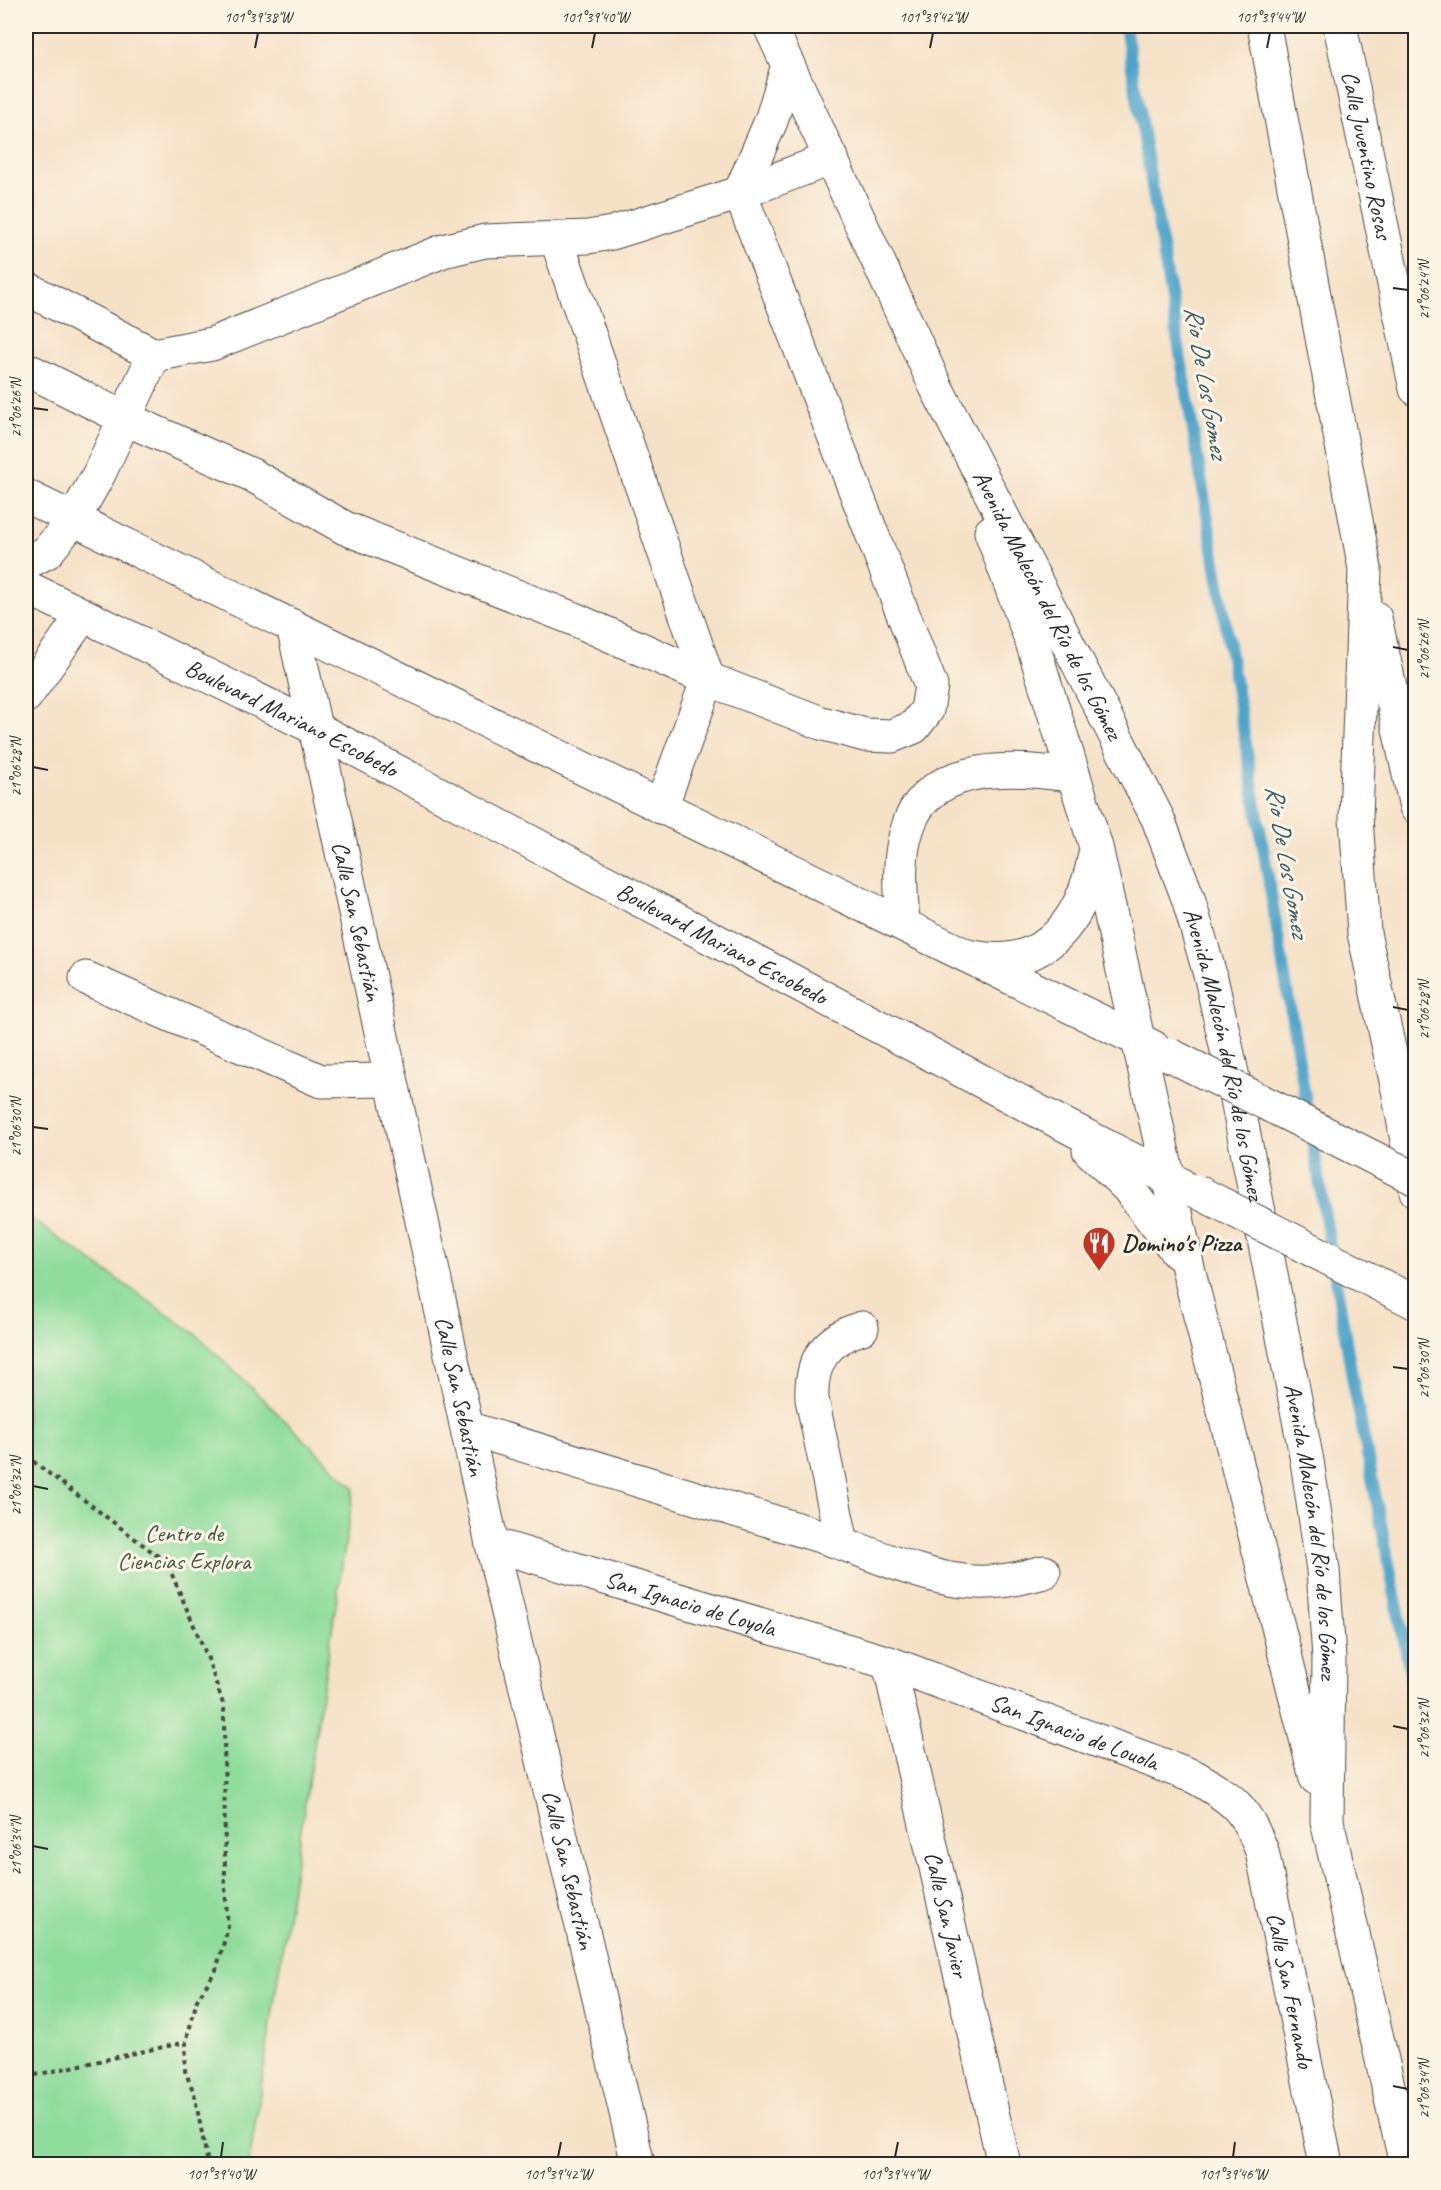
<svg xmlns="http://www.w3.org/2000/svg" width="1441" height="2190" font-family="Caveat,sans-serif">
  <rect width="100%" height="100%" fill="#fcf5e5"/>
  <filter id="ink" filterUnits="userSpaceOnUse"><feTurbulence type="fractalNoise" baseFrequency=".0167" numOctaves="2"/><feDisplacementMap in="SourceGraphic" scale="12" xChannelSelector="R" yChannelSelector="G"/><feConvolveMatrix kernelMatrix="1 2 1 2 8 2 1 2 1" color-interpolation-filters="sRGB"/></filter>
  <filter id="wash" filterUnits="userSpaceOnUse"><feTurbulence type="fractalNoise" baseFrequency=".008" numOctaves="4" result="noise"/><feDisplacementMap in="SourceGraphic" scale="24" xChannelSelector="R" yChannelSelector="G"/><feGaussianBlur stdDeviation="1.35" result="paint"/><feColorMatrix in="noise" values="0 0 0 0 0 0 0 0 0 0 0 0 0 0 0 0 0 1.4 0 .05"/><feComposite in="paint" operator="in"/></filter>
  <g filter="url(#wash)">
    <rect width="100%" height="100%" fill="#f5e1c6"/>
    <!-- green -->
    <path fill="#8edd9b" stroke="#5c8463" stroke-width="1.5" d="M26,1215L198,1336L354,1488L249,2164H26Z"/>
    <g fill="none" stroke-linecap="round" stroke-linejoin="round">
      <!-- stream -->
      <path stroke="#4ea5cb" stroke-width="12" d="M1125,26L1353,1382L1416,1702"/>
    </g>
  </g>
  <g filter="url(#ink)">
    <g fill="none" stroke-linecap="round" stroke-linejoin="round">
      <!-- minor casing -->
      <g stroke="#494642" stroke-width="35">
        <g id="minor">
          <path id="s1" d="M1340,26L1416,389"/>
          <path d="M556,238L708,679L661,807"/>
          <path d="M26,288L154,355"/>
          <path d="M26,369L126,419L252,475L345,528L574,619L708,679L821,723L865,735L892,736L914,727L927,710L931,686L740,193L771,121L788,65"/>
          <path d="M73,520L99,474L154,355L212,344L443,251L485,241L588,237L612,233L740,193L832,158"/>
          <path id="s2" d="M293,626L492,1544L638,2164"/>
          <path d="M26,696L83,615"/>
          <path d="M86,978L321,1081L391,1080"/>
          <path d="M467,1428C585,1464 703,1500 820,1536C865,1550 918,1576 963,1581C991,1585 1017,1579 1044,1572"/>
          <path d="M842,1543L812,1399C810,1362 826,1339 862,1328"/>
          <path id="s3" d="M492,1544L889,1663L1195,1777C1235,1800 1245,1808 1262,1851L1326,2164"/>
          <path id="s4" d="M889,1663L1004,2164"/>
        </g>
      </g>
      <!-- major casing -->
      <g stroke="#494642" stroke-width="35">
        <g id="major">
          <path id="s5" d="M770,26L936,387L1158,819L1188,898L1211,978L1231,1068L1307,1461L1323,1570L1329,1658L1327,1821L1406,2164"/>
          <path d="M1264,26L1365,569L1356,818L1364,933L1398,1090L1416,1191"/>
          <path d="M26,496L1153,1047"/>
          <path d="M991,532L1033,645L1096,847L1188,1268L1316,1778"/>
          <path d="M26,563L47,552L73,520"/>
          <path id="s6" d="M26,587L315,728L1053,1119L1180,1184"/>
          <path d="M1375,618L1416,807"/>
          <path d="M903,923C901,892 897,858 908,827C929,760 1020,767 1074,776"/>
          <path d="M973,957C1046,972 1083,919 1095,854"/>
          <path d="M1089,1150L1128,1188L1178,1253"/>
        </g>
      </g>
      <!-- path -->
      <path stroke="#494642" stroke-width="4" stroke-dasharray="4.5 4.5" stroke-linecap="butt" d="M26,1456L167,1563L207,1656L224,1707L225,1887L228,1928L216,1970L197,2000L186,2042L185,2071L194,2093L208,2164
        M26,2077L186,2042"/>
      <!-- minor -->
      <use href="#minor" stroke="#fff" stroke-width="33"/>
      <!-- major -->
      <use href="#major" stroke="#fff" stroke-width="33"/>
      <!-- major-bridge casing -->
      <g stroke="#494642" stroke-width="35" stroke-linecap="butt">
        <path id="major-bridge" d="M1170,1055L1416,1179
          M1196,1191L1416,1303"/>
      </g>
      <!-- major-bridge -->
      <use href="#major-bridge" stroke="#fff" stroke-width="33"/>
    </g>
  </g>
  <!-- ticks -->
  <path fill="none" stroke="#2b2b2b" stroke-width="2" d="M255,48L258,33M592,48L595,33M930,48L933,33M1267,48L1270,33M1393,288L1408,290M33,408L48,410M1393,647L1408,650M33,767L48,770M1393,1007L1408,1010M33,1127L48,1129M1393,1367L1408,1369M33,1486L48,1489M1393,1726L1408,1729M33,1846L48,1849M1393,2086L1408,2089M221,2157L223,2142M558,2157L561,2142M895,2157L898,2142M1233,2157L1235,2142"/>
  <!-- icons -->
  <defs>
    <g id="restaurant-pin" transform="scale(1.725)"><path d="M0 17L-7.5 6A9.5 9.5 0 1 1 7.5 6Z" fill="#c8321e" stroke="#fcf5e5"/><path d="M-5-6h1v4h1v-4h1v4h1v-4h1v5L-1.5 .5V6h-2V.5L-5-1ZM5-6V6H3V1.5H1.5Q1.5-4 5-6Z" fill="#fff"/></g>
  </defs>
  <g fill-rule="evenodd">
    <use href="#restaurant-pin" x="1099" y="1243"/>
  </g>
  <g text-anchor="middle" stroke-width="6" stroke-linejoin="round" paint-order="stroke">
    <!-- street labels -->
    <g font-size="24" fill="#2b2b2b" stroke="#fcf5e5">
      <text dy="8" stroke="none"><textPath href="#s1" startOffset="132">Calle Juventino Rosas</textPath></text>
      <text dy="8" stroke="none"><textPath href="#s5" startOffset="642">Avenida Malecón del Río de los Gómez</textPath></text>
      <text dy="8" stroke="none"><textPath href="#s6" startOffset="296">Boulevard Mariano Escobedo</textPath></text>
      <text dy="8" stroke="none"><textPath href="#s2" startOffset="302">Calle San Sebastián</textPath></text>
      <text dy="8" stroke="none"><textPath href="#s6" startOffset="782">Boulevard Mariano Escobedo</textPath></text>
      <text dy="8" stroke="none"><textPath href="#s5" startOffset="1128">Avenida Malecón del Río de los Gómez</textPath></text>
      <text dy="8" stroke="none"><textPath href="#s2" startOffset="788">Calle San Sebastián</textPath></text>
      <text dy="8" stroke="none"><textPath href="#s5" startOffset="1614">Avenida Malecón del Río de los Gómez</textPath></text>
      <text dy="8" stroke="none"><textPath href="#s3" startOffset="207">San Ignacio de Loyola</textPath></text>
      <text dy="8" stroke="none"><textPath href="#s3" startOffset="612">San Ignacio de Louola</textPath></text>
      <text dy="8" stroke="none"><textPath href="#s2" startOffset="1274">Calle San Sebastián</textPath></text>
      <text dy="8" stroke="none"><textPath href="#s4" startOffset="258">Calle San Javier</textPath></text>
      <text dy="8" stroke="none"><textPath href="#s3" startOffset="986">Calle San Fernando</textPath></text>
    </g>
    <!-- poi labels -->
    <g font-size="24" font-weight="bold" fill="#2b2b2b" stroke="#fcf5e5" text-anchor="start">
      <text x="1122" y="1251">Domino's Pizza</text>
    </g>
    <!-- park labels -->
    <g font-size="24" fill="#445847" stroke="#fcf5e5">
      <text x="184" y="1541">Centro de<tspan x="184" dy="28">Ciencias Explora</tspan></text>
    </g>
    <!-- water labels -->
    <g font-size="26" font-style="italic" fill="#395c6b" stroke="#fcf5e5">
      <text transform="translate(1207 382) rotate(80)" y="9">Rio De Los Gomez</text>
      <text transform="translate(1288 861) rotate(80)" y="9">Rio De Los Gomez</text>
    </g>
  </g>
  <!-- margin -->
  <rect width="1441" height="2190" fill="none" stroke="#fcf5e5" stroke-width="66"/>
  <rect x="33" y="33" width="1375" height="2124" fill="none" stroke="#2b2b2b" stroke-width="2"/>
  <g font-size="15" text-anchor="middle" fill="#2b2b2b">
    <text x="258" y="22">101°39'38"W</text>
    <text x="595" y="22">101°39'40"W</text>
    <text x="933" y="22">101°39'42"W</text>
    <text x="1270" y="22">101°39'44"W</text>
    <text transform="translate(1424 290) rotate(-90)" y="5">21°06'24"N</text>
    <text transform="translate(16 408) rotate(-90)" y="5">21°06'26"N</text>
    <text transform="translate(1424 650) rotate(-90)" y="5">21°06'26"N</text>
    <text transform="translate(16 767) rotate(-90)" y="5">21°06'28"N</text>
    <text transform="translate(1424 1010) rotate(-90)" y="5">21°06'28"N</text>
    <text transform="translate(16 1127) rotate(-90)" y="5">21°06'30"N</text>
    <text transform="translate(1424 1369) rotate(-90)" y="5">21°06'30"N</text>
    <text transform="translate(16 1486) rotate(-90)" y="5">21°06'32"N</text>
    <text transform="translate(1424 1729) rotate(-90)" y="5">21°06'32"N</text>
    <text transform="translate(16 1846) rotate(-90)" y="5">21°06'34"N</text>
    <text transform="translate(1424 2089) rotate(-90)" y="5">21°06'34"N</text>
    <text x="221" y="2179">101°39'40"W</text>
    <text x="558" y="2179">101°39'42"W</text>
    <text x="895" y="2179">101°39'44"W</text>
    <text x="1233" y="2179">101°39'46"W</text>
  </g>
</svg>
